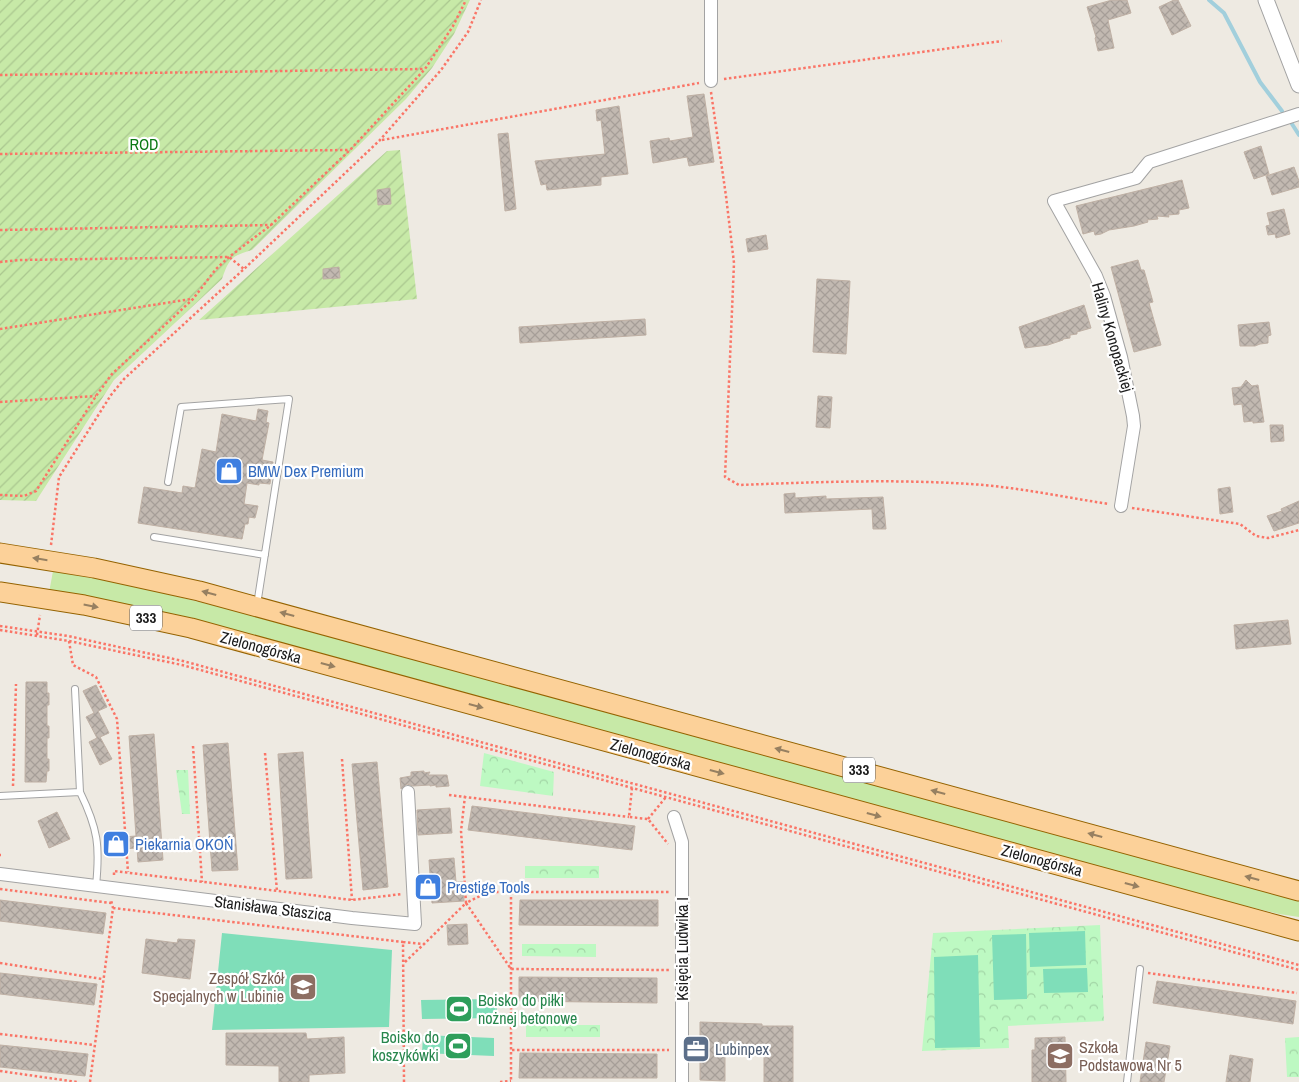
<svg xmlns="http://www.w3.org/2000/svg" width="1299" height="1082" font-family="'Archivo Narrow',sans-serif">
  <defs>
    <pattern id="park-crowns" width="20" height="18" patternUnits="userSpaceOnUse" patternTransform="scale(1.25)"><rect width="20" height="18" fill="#bdf9c2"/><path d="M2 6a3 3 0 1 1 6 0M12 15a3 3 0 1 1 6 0" fill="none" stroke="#a2d5a6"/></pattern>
    <pattern id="garden-furrows" width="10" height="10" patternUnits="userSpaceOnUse" patternTransform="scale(1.25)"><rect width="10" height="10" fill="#c7e9a7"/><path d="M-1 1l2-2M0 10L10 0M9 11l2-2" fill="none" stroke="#aac78f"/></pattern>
    <pattern id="building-cross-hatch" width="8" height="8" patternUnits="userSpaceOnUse" patternTransform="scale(1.25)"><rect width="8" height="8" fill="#c2b9b1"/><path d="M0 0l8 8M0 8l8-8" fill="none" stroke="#a69e98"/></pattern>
  </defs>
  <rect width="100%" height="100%" fill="#eeeae2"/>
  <!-- grass -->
  <path fill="#c7e9a7" d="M53,571L130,585L228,609L1299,899V917L1279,914L1132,879L49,593Z"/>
  <!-- park -->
  <path fill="url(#park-crowns)" d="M484,753L554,772L553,796L480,786Z
    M176,770H188L190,814H182Z
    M525,866H599V878H525Z
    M1100,925L1104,1021L1008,1026L1009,1048L922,1051L933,933Z
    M522,944H596V957L522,956Z
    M526,1025H600V1037H526Z
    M1299,1037V1077H1287L1285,1038Z"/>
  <!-- garden -->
  <path fill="url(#garden-furrows)" d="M0,0H470L454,34L432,68L406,99L252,250C231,256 229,259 222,279L114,380L36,501L0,500Z
    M400,150L417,299L199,320L387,151Z"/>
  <!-- pitch -->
  <path fill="#7fdeb9" d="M1085,931L1086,965L1030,967L1029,933Z
    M222,933L392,950L389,1027L212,1030Z
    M1026,934L1027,999L994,1000L992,935Z
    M978,955L980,1047L935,1048L934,957Z
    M1087,968L1088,992L1044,993L1043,969Z
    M497,999V1018L422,1019L421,1000Z
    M423,1035L494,1038V1056L422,1053Z"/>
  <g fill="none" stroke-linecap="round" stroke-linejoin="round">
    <!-- stream -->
    <path stroke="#a2cfdc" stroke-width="4" d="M1209,0L1224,13L1260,82L1282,111
      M1292,124L1299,135"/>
  </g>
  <!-- building -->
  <path fill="url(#building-cross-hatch)" stroke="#bfb0a4" d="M1112,0H1127L1131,13L1108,20L1114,48L1098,51L1095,38L1096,37L1087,7Z
    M1174,0H1178L1191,26L1172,35L1159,7Z
    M704,94L714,162L689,166L687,157L653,163L650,141L669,138L670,141L693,137L687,96Z
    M619,106L628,174L601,177V185L547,190L546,184L541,185L535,161L605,154L601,120L597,121L596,110Z
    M508,133L516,209L505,211L498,134Z
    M1261,146L1269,174L1254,179L1244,152Z
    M1294,167L1299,181V187L1272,195L1266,176Z
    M1182,180L1189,208L1179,210V214L1168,215L1169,217L1157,216L1158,219L1147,220L1148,222L1134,226L1109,230L1101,234L1095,235L1094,231L1083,234L1076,206Z
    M390,188L391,204L378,205L377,190Z
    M1284,209L1290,234L1276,238L1275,234L1268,235L1266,226L1270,225L1267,213Z
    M766,235L768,249L748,252L746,239Z
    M1138,260L1141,270H1144L1153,302L1149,303L1161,345L1134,352L1111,267Z
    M339,267L340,278L323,279V269Z
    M817,279L850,281L846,354L813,352Z
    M1084,305L1091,328L1077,332V334L1070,335V338L1063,339V340L1048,345L1025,348L1019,327Z
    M645,319L646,335L520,343L519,327Z
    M1269,322L1271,335L1268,336V343L1260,344L1255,346H1240L1238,325Z
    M1246,380L1252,386L1258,385L1264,422L1253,423V421L1244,422L1242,404L1234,405L1232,388L1241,387Z
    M818,396L832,397L830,428L816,427Z
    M258,409L268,411L266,422L269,423L262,460L273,462L270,484L259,483V485L247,483L244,504L258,506L255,518L249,517L248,524H245L242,539L138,523L144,487L182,493L183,486L195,488L202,449L216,452L222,414L256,421Z
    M1270,425H1283L1284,441L1271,442Z
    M1230,487L1233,512L1220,514L1218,489Z
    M795,493V498L826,496V499L883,497L886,529H873L872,509L785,513L784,494Z
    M1299,501V523L1274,531L1267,516L1282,511L1281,509Z
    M1288,620L1291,644L1236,649L1234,625Z
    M26,682H47V693H49V705H47V726H49V738H47V759H49V771H47L46,782H25Z
    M96,685L107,707L98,711L109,733L100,737L112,759L100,765L89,742L97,738L86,717L94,713L83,691Z
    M154,734L163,860L138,862L137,848L124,849L111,855L110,838L136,836L129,736Z
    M228,743L238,870L212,871L203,745Z
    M303,752L312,878L286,879L278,754Z
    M377,762L388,887L363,890L352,764Z
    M424,771V773L430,772L428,775H447L449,786L436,787V785L430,786V785L413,786L407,784L401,789L400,778L411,776V772Z
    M472,806L635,826L632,850L468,830Z
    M450,808L452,833L418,835L417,810Z
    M57,812L70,839L49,848L38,821Z
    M454,858L456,882H463L464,901L432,903L429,860Z
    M0,900L106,913L103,934L0,921Z
    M520,900H658V926L519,925Z
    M467,924L468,944L448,945L447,925Z
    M146,939L177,943L178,939L195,940L190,979L142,973Z
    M0,973L97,984L94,1005L0,994Z
    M519,977L657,978V1003L519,1001Z
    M1157,981L1296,1001L1293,1024L1153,1003Z
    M700,1022L762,1024V1026H793V1082H764V1046H725V1081L700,1080Z
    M226,1033H306L307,1039L344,1037L345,1073L309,1075V1082H279V1066L226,1065Z
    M1065,1037L1066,1082H1032V1050H1035V1038Z
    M1146,1042L1170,1046L1164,1082H1140Z
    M0,1045L88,1054L85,1076L0,1067Z
    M520,1053L657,1054V1078H519Z
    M1230,1055L1253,1059L1250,1082H1226Z"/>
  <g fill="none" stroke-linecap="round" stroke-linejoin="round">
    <!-- service casing -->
    <g stroke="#a3a3a3" stroke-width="8">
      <path id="service" d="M168,482L181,407L289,399L257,605
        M154,537L265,555
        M80,792C98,829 100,846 96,886
        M0,796L80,792L75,689
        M1127,1082L1140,969"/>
    </g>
    <!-- minor casing -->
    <g stroke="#a3a3a3" stroke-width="14">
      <path id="minor" d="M711,81V0
        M1121,506L1134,426L1133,416L1121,357L1104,296L1096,276L1054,201L1136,178L1149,162L1299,114
        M674,817L682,842V1082
        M0,874L352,918L415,924L408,792"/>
    </g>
    <!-- tertiary casing -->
    <g stroke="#a3a3a3" stroke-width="17">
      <path id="tertiary" d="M1266,0L1299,85"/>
    </g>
    <!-- primary casing -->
    <g stroke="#956300" stroke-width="21">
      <path id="primary" d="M0,553L94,568L199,591L1299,891
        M0,592L84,605L191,628L1299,931"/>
    </g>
    <!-- path -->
    <path stroke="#fa7567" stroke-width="2.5" stroke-dasharray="2.5 2.5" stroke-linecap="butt" d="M0,75L423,69
      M724,79L1002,41
      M711,92L726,196L734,263L725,477L739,485C816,482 893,479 970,484C1017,487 1063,497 1109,504
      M382,140L699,83
      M0,154L348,150
      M0,230L271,225
      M0,262L21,260L229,257L244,269
      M0,329L191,299
      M0,402L96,396
      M0,495L24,496L36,491L96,396L112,374L193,299L216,269L229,257L271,225L350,150L425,69L453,26L466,0
      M1132,508L1240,524L1256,536L1268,538L1299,530
      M51,545L59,477L111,395L124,379L244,269L380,140L441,70L468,32L481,0
      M0,626L68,636L183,661L1299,965
      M0,630L69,641L182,665L1299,970
      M37,635L40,615
      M69,641L73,665L96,677L117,719L128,872
      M193,746L202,882
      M265,753L277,891
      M342,759L352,900
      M13,786L16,684
      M632,788L629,817L648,819L668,844
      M449,795L629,817
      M465,796L461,831L466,903L488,892H670
      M648,819L666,797
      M0,855H1
      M114,875V871L352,900L402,894
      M0,889L111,903
      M511,892V1081
      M113,908L403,942
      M405,962L424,944
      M0,963L102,979
      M1148,973L1297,993
      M0,1034L94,1045
      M512,1050H669
      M0,1071L77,1082
      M90,1082L113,908L111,900
      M404,1082L403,942L424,944L466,903L511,969L669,970
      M500,1082L511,1081"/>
    <!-- service -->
    <use href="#service" stroke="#fff" stroke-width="6"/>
    <!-- minor -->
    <use href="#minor" stroke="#fff" stroke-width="12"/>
    <!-- tertiary -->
    <use href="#tertiary" stroke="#fff" stroke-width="15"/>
    <!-- primary -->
    <use href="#primary" stroke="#fcd199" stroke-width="19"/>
  </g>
  <!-- one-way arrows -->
  <defs><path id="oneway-solid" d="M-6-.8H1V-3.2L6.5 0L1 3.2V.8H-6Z" transform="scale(1.25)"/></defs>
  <g fill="#978061">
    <use href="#oneway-solid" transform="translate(40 559) rotate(-171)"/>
    <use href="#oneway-solid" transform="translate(209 593) rotate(-165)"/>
    <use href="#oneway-solid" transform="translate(91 606) rotate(11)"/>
    <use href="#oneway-solid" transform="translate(287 614) rotate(-165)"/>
    <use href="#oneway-solid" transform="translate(328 665) rotate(15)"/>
    <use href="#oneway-solid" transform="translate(476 706) rotate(15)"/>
    <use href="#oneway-solid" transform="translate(782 750) rotate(-165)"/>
    <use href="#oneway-solid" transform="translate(717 772) rotate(15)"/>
    <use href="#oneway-solid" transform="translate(938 792) rotate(-165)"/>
    <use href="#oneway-solid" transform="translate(874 815) rotate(15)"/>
    <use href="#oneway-solid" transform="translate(1095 835) rotate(-165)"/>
    <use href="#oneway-solid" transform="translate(1252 878) rotate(-165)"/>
    <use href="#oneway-solid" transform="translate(1132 885) rotate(15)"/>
  </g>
  <!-- icons -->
  <defs>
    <g id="shop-square" transform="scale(1.4375)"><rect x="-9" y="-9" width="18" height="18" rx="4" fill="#3f7fe0" stroke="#fff"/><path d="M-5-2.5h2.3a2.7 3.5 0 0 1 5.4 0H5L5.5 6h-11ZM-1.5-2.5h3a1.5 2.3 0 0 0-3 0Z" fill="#fff"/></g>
    <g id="school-square" transform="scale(1.4375)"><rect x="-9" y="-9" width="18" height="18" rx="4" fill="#8d6e63" stroke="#fff"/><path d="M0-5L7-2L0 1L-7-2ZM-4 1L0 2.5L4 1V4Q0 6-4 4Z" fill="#fff"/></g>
    <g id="stadium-square" transform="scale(1.4375)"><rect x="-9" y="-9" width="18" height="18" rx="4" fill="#2e9e5b" stroke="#fff"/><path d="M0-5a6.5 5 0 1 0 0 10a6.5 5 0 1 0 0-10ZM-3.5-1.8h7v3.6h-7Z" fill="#fff"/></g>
    <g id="office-square" transform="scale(1.4375)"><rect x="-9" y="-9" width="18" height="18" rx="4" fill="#5c6f8a" stroke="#fff"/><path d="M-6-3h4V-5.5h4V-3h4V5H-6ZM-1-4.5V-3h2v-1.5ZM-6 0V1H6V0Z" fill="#fff"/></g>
  </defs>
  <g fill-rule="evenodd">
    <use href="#shop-square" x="229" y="471"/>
    <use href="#shop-square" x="116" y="844"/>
    <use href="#shop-square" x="428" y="887"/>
    <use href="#school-square" x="303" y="987"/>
    <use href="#stadium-square" x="459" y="1009"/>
    <use href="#stadium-square" x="458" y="1046"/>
    <use href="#office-square" x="696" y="1049"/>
    <use href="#school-square" x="1060" y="1056"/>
  </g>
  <g text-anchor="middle" stroke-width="4.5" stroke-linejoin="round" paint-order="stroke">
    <!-- shield labels -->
    <g fill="#fff" stroke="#606060" stroke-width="1">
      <rect x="130" y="605.5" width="32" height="25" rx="4"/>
      <rect x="843" y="757.5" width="32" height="25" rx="4"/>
    </g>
    <g font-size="15" font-weight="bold" fill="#1c1c1c">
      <text x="146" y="623">333</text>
      <text x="859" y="775">333</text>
    </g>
    <!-- park labels -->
    <g font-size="16" fill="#0b7a14" stroke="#fff">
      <text x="144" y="150">ROD</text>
    </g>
    <!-- street labels -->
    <g font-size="16" fill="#1c1c1c" stroke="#fff">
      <text transform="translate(1113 337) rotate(74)" y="6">Haliny Konopackiej</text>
      <text transform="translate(261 647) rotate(15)" y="6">Zielonogórska</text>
      <text transform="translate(651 754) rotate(15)" y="6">Zielonogórska</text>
      <text transform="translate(1042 860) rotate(15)" y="6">Zielonogórska</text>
      <text transform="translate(273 908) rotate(7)" y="6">Stanisława Staszica</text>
      <text transform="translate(682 949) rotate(-90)" y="6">Księcia Ludwika I</text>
    </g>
    <!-- shop labels -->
    <g font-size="16" fill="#366cbe" stroke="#fff" text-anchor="start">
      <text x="248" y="477">BMW Dex Premium</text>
      <text x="135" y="850">Piekarnia OKOŃ</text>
      <text x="447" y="893">Prestige Tools</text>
    </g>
    <!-- education labels -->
    <g font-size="16" fill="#785e54" stroke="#fff" text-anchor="end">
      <text x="284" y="984">Zespół Szkół<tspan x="284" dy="18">Specjalnych w Lubinie</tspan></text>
      <text x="1079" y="1053" text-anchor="start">Szkoła<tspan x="1079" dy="18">Podstawowa Nr 5</tspan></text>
    </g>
    <!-- leisure labels -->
    <g font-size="16" fill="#27864d" stroke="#fff" text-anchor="start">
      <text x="478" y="1006">Boisko do piłki<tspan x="478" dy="18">nożnej betonowe</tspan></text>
      <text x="439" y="1043" text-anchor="end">Boisko do<tspan x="439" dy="18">koszykówki</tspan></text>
    </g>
    <!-- service labels -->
    <g font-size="16" fill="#4e5e75" stroke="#fff" text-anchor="start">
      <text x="715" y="1055">Lubinpex</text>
    </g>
  </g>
</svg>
